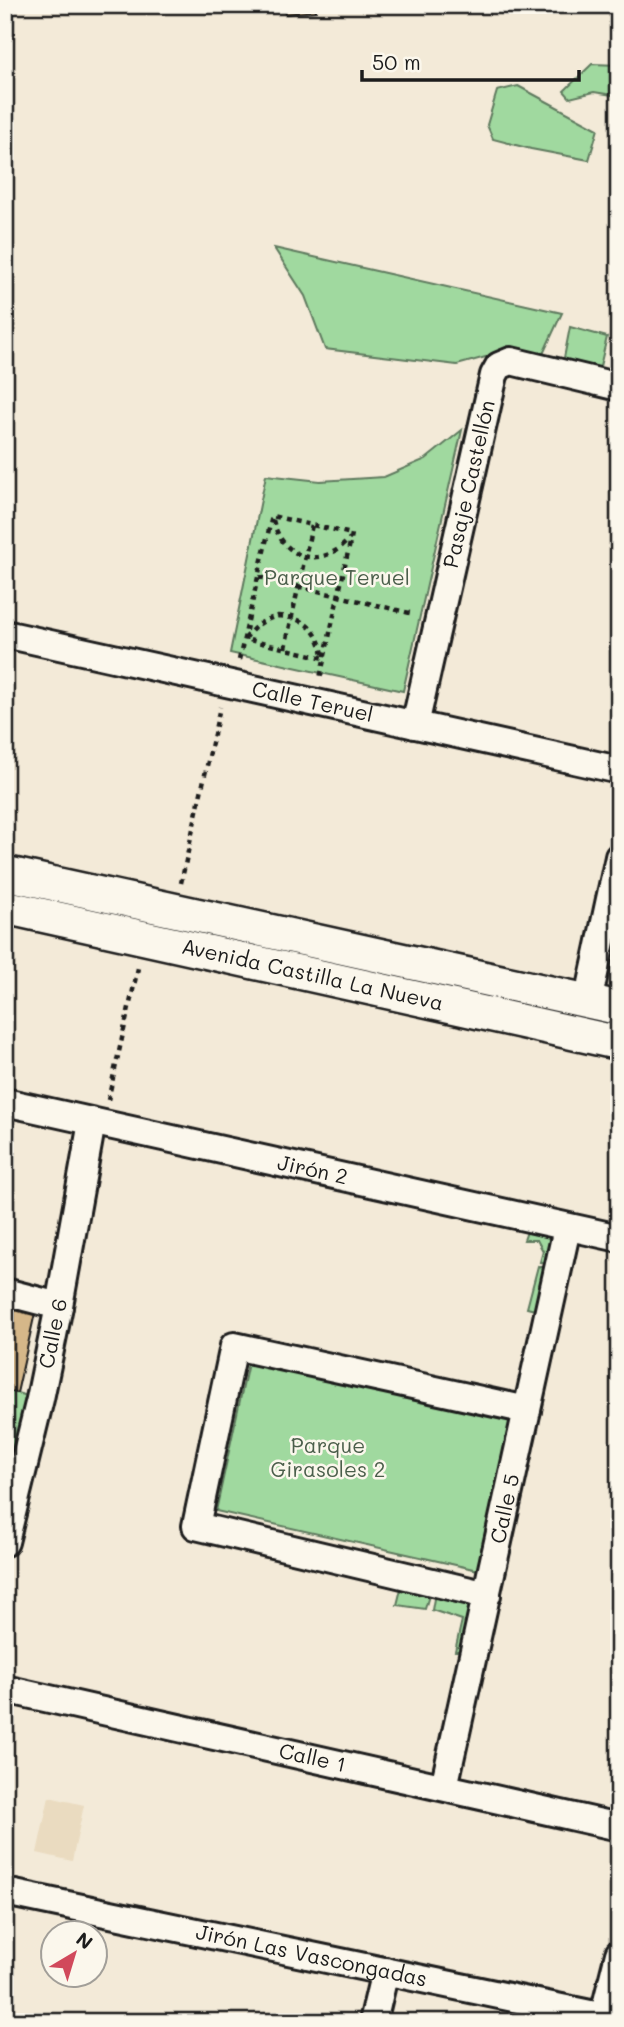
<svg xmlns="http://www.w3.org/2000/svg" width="624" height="2027" font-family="Mali,sans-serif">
  <rect width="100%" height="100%" fill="#f3ead8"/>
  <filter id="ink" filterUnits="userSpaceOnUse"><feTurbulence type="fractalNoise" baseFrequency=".0143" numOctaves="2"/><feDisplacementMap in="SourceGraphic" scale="14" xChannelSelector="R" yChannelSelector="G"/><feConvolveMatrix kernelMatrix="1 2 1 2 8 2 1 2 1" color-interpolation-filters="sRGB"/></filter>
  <g filter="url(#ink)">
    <!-- built -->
    <path fill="#eadbc0" d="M49,1797L84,1805L72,1861L37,1853Z"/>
    <!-- green -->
    <path fill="#a0d99f" stroke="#5e7a5e" stroke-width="2" d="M592,64L619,65V96L594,92L570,98L564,91Z
      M518,86L598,129L589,160L531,149L493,139L487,125L497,91Z
      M274,248L562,313L543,354L500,353L457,365L325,349L305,296Z
      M570,327L607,337L598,375L563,363Z
      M462,430L403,691L230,653L266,475L320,481L384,477L426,459Z
      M528,1229L551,1235L555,1245L553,1263L540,1262L543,1251L537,1240H524Z
      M538,1266L553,1270L539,1311L527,1308Z
      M248,1363L511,1421L478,1570L216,1511Z
      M5,1390L40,1399L5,1542Z
      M402,1585L430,1592L425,1609L397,1605Z
      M435,1593L477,1601L466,1651H455L462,1620L432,1610Z"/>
    <!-- building -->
    <path fill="#d5b789" stroke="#1c1c1c" stroke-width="2" d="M284,5H316V11L285,14Z
      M5,1296L37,1304L17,1393L5,1390Z"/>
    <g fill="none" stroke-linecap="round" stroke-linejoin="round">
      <!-- minor casing -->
      <g stroke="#1c1c1c" stroke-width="32">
        <g id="minor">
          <path id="s1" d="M5,634L619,770"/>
          <path id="s2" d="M415,725L494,375L499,366L511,361L619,387"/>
          <path d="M588,1002L619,857"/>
          <path id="s3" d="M5,1102L619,1238"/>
          <path d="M5,1292L59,1306"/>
          <path id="s4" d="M5,1542L40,1399L59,1306L92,1122"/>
          <path d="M487,1595L196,1526L234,1346L527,1410"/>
          <path id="s5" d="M5,1689L619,1827"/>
          <path id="s6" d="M444,1787L567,1228"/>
          <path id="s7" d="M5,1892L619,2020"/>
          <path d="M373,2022L385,1971"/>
          <path d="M602,2022L619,1954"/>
        </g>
      </g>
      <!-- tertiary casing -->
      <g stroke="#1c1c1c" stroke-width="38">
        <g id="tertiary">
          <path d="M5,873L619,1008"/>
          <path id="s8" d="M5,907L619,1043"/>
        </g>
      </g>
      <!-- path -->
      <path stroke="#1c1c1c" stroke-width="4.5" stroke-dasharray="5 5" stroke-linecap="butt" d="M273,520C283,561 323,570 350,538
        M259,577L414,614
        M278,616C307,618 318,630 324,658L245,639C254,626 263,620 278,616Z
        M285,648L312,525
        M239,660L272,516L352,534L320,678
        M181,883L220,707
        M108,1100L138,968"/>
      <!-- minor -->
      <use href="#minor" stroke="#fbf7ec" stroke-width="26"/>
      <!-- tertiary -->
      <use href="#tertiary" stroke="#fbf7ec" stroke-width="33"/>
    </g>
  </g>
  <g text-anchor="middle" stroke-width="5" stroke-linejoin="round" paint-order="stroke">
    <!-- street labels -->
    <g font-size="21" fill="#1c1c1c" stroke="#fbf7ec">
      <text dy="7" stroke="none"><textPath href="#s2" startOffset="247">Pasaje Castellón</textPath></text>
      <text dy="7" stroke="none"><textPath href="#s1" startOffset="315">Calle Teruel</textPath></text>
      <text dy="7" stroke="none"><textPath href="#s8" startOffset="315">Avenida Castilla La Nueva</textPath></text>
      <text dy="7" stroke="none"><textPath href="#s3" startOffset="315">Jirón 2</textPath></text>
      <text dy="7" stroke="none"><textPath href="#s4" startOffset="214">Calle 6</textPath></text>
      <text dy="7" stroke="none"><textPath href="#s6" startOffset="285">Calle 5</textPath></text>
      <text dy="7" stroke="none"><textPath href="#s5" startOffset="315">Calle 1</textPath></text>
      <text dy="7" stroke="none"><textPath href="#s7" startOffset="313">Jirón Las Vascongadas</textPath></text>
    </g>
    <!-- park labels -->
    <g font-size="21" fill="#4a5e4a" stroke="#fbf7ec">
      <text x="337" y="585">Parque Teruel</text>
      <text x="328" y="1453">Parque<tspan x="328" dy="24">Girasoles 2</tspan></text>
    </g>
  </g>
  <!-- margin -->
  <rect width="624" height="2027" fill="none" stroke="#fbf7ec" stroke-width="28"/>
  <rect x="14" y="14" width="596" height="1999" fill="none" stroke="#1c1c1c" stroke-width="2.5" filter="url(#ink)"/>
  <!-- north arrow -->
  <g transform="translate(74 1954) rotate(38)"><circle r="33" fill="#fbf7ec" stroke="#a29f99" stroke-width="2"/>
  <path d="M0-5L12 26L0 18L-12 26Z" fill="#d1495b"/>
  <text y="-10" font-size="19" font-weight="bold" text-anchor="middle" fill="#1c1c1c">N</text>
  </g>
  <!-- scale -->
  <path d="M362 70v10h217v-10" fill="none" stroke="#1c1c1c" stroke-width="3.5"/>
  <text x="372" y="70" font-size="21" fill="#1c1c1c" stroke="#fbf7ec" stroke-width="5" paint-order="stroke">50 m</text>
</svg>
